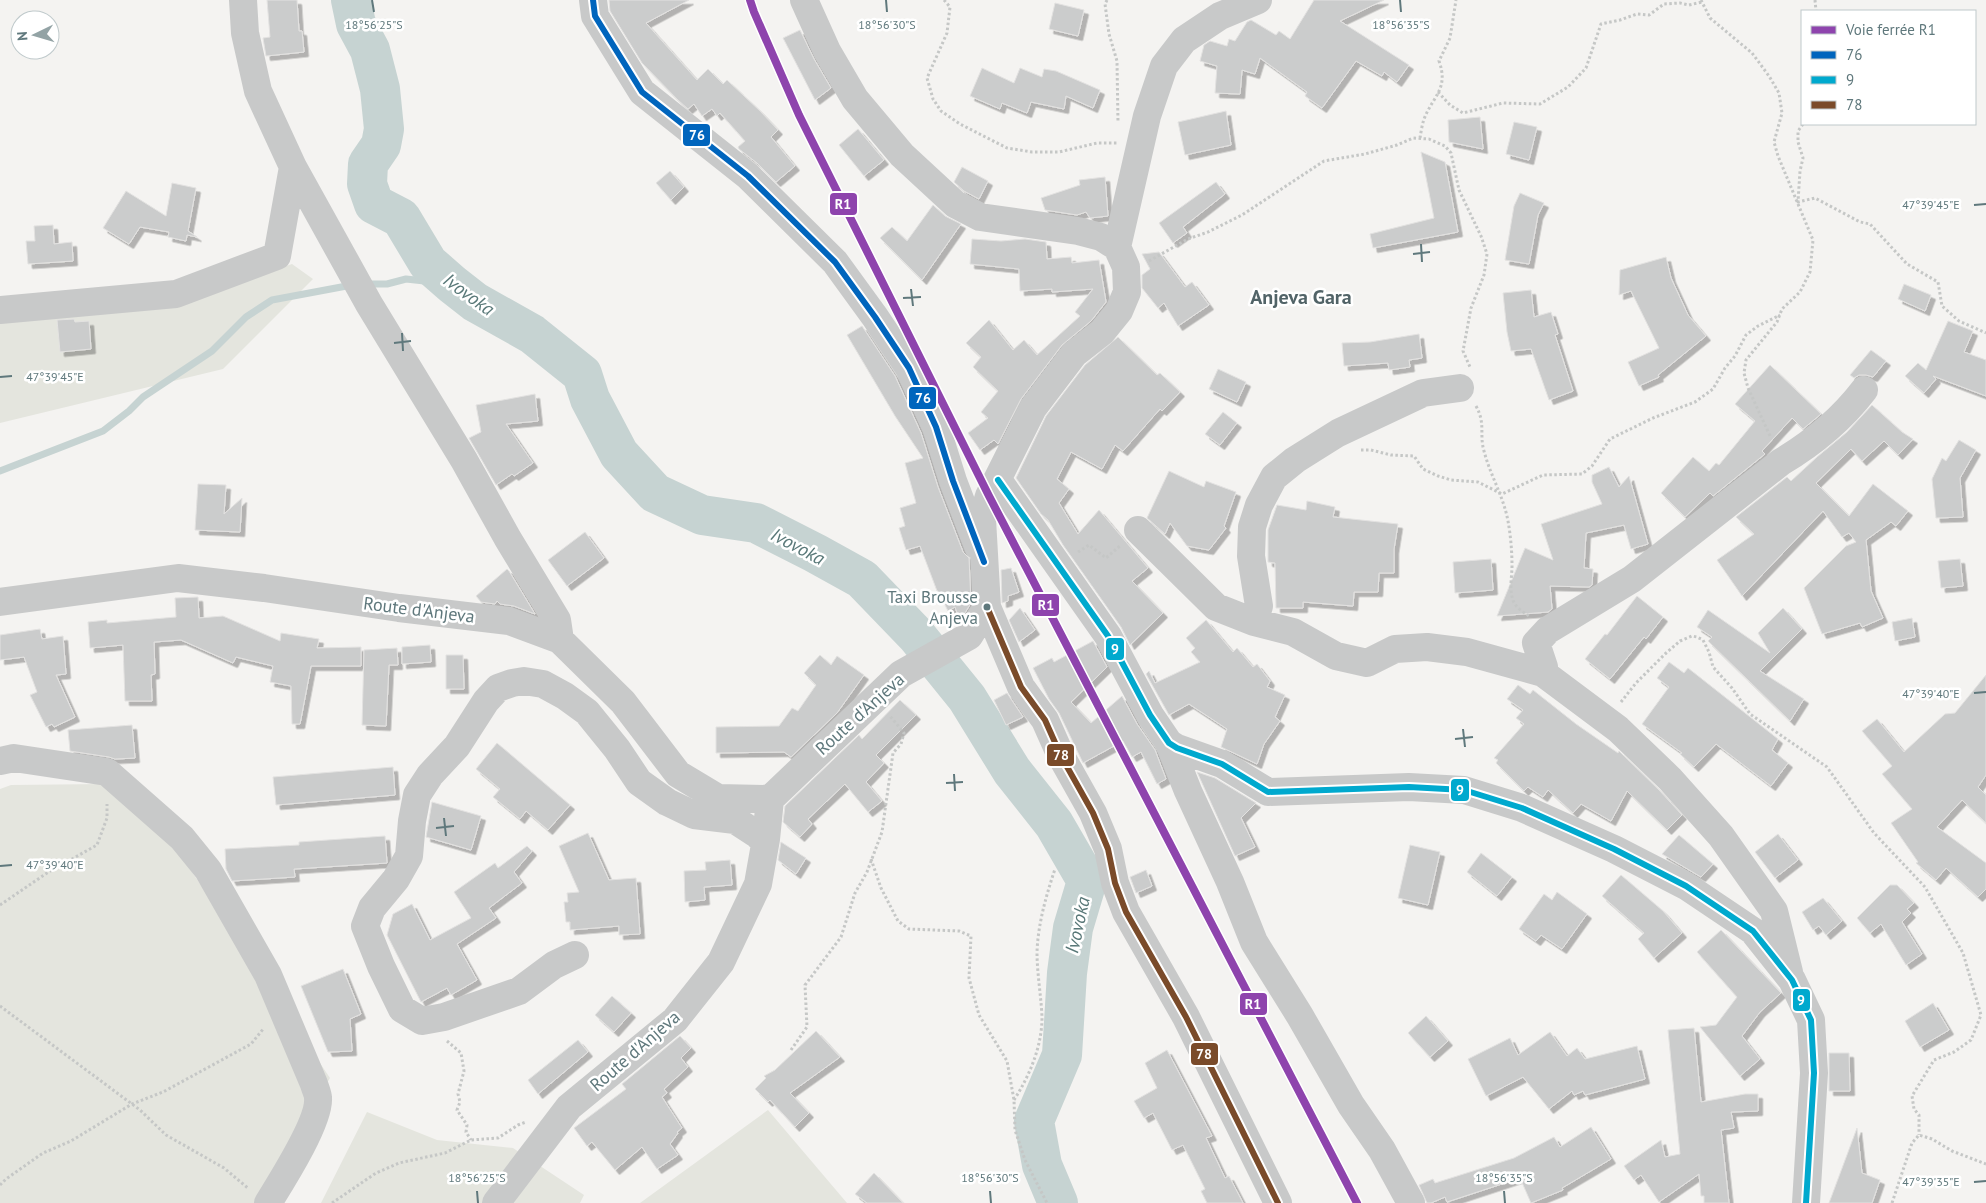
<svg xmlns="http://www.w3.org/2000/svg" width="1986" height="1203" font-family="'PT Sans',sans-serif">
  <defs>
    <filter id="shadow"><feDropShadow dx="4.5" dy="4.5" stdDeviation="0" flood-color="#0004"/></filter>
  </defs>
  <rect width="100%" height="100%" fill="#f4f3f1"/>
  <!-- green -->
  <path fill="#e4e5de" d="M292,264L313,279L223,369L0,423V314L195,298Z
    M105,784L170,839L330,1078L255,1203H0V789L11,785Z
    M768,1110L847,1203H640Z
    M367,1112L437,1140L513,1148L584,1195L580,1203H321Z"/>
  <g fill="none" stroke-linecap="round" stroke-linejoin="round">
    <!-- stream -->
    <path stroke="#c6d3d2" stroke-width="7" d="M366,284H387L406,279L452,284
      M0,471L103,431L129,411L143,397L212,351L246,317L272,300L352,285"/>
    <!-- river -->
    <path stroke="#c6d3d2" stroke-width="40" d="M351,0L356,24L370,50L380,89L384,129L381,145L368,164L367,184L374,204L401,218L428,263L452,284L475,302L532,334L582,374L590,399L619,454L655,493L702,515L756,523L815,553L862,579L916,635L967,698L1012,771L1054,824L1087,881L1073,928L1067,973L1062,1055L1034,1121L1042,1165L1058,1203"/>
  </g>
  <!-- building -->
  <path fill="#cbcccc" stroke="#e3e2e1" filter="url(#shadow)" d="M267,0H297L299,31H302L304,52L266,56L263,38L270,37Z
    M609,0H689L646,23L697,80L708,69L723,84L727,80L760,111L778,130L771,137L795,166L776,182L757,163L739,149L738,147L745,141L720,113L717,116L712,109L702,116L694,104L688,109L678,100L642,63L610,11Z
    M1314,0H1384L1340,21L1409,65L1397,82L1384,72L1382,76L1356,61L1322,108L1305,96L1307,92L1260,58L1255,74L1242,70L1240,94L1215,93L1217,66L1200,61L1204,45L1210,41L1227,46L1229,39L1235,41L1247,22L1251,20L1276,35L1279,31L1290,39Z
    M1055,3L1084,10L1078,36L1049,29Z
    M800,30L814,59L831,88L815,100L783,38Z
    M982,68L1014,83L1020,68L1042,77L1044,69L1056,71L1100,90L1093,108L1066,96L1064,109L1031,102L1027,113L1002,103L1000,109L970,96Z
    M1226,111L1231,145L1185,155L1178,122Z
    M1480,117L1483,149L1449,142L1448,120Z
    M1514,122L1537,127L1529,160L1506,154Z
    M858,129L884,160L864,176L839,145Z
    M1421,152L1445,162L1458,232L1373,248L1370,234L1434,218Z
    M962,167L988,181L979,199L964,191L954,182Z
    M670,171L684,187L671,200L656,183Z
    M1105,177L1108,216L1090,218L1086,212L1077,215L1045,210L1041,198L1080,185L1079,180Z
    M1216,182L1225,194L1183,227L1187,233L1173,243L1159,223Z
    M172,183L196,188L188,231L197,237L187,235L186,241L168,237L169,232L140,227L129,244L103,228L126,191L166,216Z
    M1520,193L1544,203L1538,215L1529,264L1505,260L1514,206Z
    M933,205L945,216L961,224L922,280L880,238L892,227L907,241Z
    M53,225L54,244L72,242L73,261L28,264L26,241H35L34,226Z
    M972,239L1001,241L1025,239L1046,242L1047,259L1071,257L1072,263L1099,260L1106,302L1091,321L1062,345L1021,399L998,444L994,440L980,450L968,433L988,418L981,412L998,391L973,367L981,357L966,343L989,320L1013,350L1024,340L1037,355L1080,316L1075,312L1093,289L1052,292V289L1020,291L1019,269L970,264Z
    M1159,252L1185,287L1192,282L1209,305L1178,326L1164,303L1158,308L1142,288V275L1150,269L1142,254Z
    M1666,257L1671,278L1688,315L1706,336L1658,375L1659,377L1639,386L1628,362L1659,348L1631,291L1619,295L1620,270Z
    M1904,284L1931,295L1925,311L1898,299Z
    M1531,290L1534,317L1551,312L1558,334L1555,335L1573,391L1549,400L1531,349L1511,351L1507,332L1503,293Z
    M74,319L75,322L89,321L91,349L60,352L57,320Z
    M1948,321L1973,331L1964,352L1986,360V396L1933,376L1936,379L1924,393L1905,376L1918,363L1926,370Z
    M862,326L895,376L921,433L938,487L963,552L969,558L971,603L960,621L955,607L948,611L938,591H937L920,546L906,550L899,528L905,526L900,508L916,503L905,463L923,458L895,416L847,335Z
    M1419,334L1422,358L1409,360L1410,367L1389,370L1388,363L1344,366L1342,343L1370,342Z
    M1118,337L1157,375L1160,373L1180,392L1162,411L1160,409L1123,451L1115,445L1102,469L1071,452L1057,479L1069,489L1059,503L1078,534L1099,510L1148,568L1132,581L1163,613L1130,645L1121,627L1063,545L1048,520L1041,514L1016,478L1046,416L1085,365Z
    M1871,350L1886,361L1873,377L1866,375H1859L1854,378L1850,375Z
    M1770,365L1821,414L1803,429L1792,418L1762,451L1765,454L1713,496L1710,493L1685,517L1661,493L1693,457L1709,471L1716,463L1719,465L1755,421L1735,404Z
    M1218,369L1246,382L1237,402L1209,389Z
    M535,394L538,421L506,424L533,463L514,476L512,474L496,485L469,438L481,432L476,405Z
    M1872,405L1902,432L1913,439L1898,455L1884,441L1862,461L1851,449L1816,483L1849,516L1873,484L1908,511L1896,526L1891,522L1866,540L1871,591L1883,618L1862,627L1860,623L1822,634L1804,588L1846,546L1856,542L1849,533L1842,537L1823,511L1742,596L1717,560L1754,534L1736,517L1787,477L1791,481L1817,457L1847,432Z
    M1223,412L1237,423L1220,445L1205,434Z
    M1959,440L1976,450L1960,478L1963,517L1936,518L1932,479L1942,458L1946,461Z
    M1609,467L1619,487L1629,476L1648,544L1631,549L1624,525L1586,533L1584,568L1593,569L1592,585L1589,587L1550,586L1552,609L1548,612L1497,616L1525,548L1553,560L1541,524L1602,504L1592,482V475Z
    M1169,471L1204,487L1206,481L1236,492L1224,526L1226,528L1209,550L1187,546L1170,523L1165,534L1147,518Z
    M198,484L226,485L224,514L242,498L240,532L195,530Z
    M1307,501L1335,507L1333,517L1398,524L1394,549V573H1379L1378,592H1354L1353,606L1303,602V608H1276L1275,563L1268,562V530L1277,505L1306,510Z
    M585,532L604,558L567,586L548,560Z
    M1491,559L1493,590L1455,593L1453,562Z
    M1960,559L1963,586L1941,588L1938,561Z
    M1011,568L1019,592L1008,596V601L1002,603L1001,570Z
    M507,569L509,571L535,614L514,606L500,604L497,601L495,604L481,602L476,596Z
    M1637,596L1663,617L1646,639L1644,637L1610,679L1585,659L1605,634L1607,635Z
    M198,597L199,618L223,616L280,641L281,633L319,639L317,648L361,647V666H311L300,724H292L291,686L270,682L273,666L236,657L233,663L181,640L154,642L155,674L151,675L152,701H125L123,645L90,648L88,622L107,620V623L176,617L175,598Z
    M1020,608L1035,630L1019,642L1009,620Z
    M1783,608L1802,629L1760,671L1804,699L1790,721L1708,641L1712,637L1697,627L1708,610L1770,653L1758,633Z
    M1912,618L1915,637L1895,641L1892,622Z
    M1206,620L1233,652L1237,648L1253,667L1257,664L1270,681L1267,687L1285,695L1275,717L1280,721L1264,744L1257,764L1221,747L1227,729L1189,704L1169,715L1146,674L1149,671L1155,683L1200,662L1191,652L1195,648L1186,638Z
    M40,629L42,639L63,636L66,674L56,675L75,717L54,727L52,724L46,727L30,695L37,692L24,657L0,660V635Z
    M1093,641L1107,667L1071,702L1091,723L1122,696L1137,724L1155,750L1166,779L1157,784L1141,752L1132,757L1123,741L1083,763L1059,713L1049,699L1033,668L1052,658L1054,662Z
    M430,645L431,662L402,664V647Z
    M397,648L398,665H389L386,726L362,725L364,650Z
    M446,655H463L464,689H446Z
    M820,655L831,665L837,656L864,675L837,713L791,757L784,752L716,753V727L779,726L792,708L798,711L816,685L804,673Z
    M1669,662L1684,673L1688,668L1778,739L1772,750L1788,763L1771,786L1716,744L1694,767L1680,754L1682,753L1642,724L1669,687L1657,678Z
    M1986,675V775L1978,787L1986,795V823L1962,800L1937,827L1986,863V889L1978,897L1946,868L1936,880L1916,863L1918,862L1891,823L1912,809L1882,774L1892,766L1862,731L1877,719L1904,752L1945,714L1955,713Z
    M1518,685L1530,694L1533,690L1576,724L1618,753L1619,751L1659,790L1682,815L1667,830L1627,791L1611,821L1581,804L1573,813L1548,790L1543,797L1528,787L1524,791L1496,763L1498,760L1494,758L1524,724L1516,718L1523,710L1507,699Z
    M1007,693L1023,717L1006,725L994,700Z
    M900,700L916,715L876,755L884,763L866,782L882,801L868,812L845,784L808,819L812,824L800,837L783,822L785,806L859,735L862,739Z
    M132,725L135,758L115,759L109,757L70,751L68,730Z
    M497,743L570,805L548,830L526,811L520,819L493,797L500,789L476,769Z
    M393,767L395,795L276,805L273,777Z
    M1197,772L1215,778L1256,803L1241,818L1255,847L1235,856Z
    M432,802L481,816L471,850L426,837Z
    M588,833L609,880L636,878L640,934L619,935V926L570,930V922H566L564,902H568L567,893L579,892L559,846Z
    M1778,834L1798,860L1775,878L1755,852Z
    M1679,835L1713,864L1701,877L1662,854Z
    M385,836L387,863L294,869L295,877L232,881L226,869L225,849L299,845V842Z
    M781,842L806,858L796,874L778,860Z
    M1410,845L1440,852L1428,905L1398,898Z
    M527,846L532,851L514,872L522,883L489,908L496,918L457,944L477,980L451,995L447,988L421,1002L387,935L393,914L412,904L430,940L471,918L454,892L495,863L498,868Z
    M1481,853L1512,877L1497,896L1467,872Z
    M730,860L732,885L704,887L705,900L685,902L684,871L706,870L705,862Z
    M1146,870L1152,886L1136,893L1130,877Z
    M1621,875L1663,911L1682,933L1654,958L1638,939L1644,933L1602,896Z
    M1890,885H1897L1914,903L1907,909L1911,913L1902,922L1922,954L1906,965L1881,924L1870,933L1857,918Z
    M1557,892L1587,914L1562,949L1541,935L1536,941L1519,929L1544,894L1552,900Z
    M1823,898L1842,921L1826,935L1819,926L1813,930L1802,912Z
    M1721,930L1781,993L1760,1012L1742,1036L1760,1059L1740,1076L1700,1027L1716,1025L1737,997L1697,952Z
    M343,969L361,1014L350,1019L352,1051L328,1052L301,986Z
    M612,996L631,1013L614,1032L595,1015Z
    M1933,1003L1949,1030L1920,1047L1905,1021Z
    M1426,1016L1448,1041L1430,1057L1408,1033Z
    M1694,1028L1701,1102L1745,1094H1758V1111L1731,1112L1734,1128L1721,1130L1729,1203H1704V1196H1701L1699,1174L1659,1202L1641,1175L1634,1180L1624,1166L1661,1140L1665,1157L1680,1154L1668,1030Z
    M816,1031L840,1057L790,1093L809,1113L795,1127L770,1100L768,1102L755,1089L766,1078L764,1076L775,1070Z
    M1550,1032L1567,1056L1577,1048L1585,1059L1637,1046L1645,1079L1585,1095L1583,1091L1574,1095L1572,1091L1549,1109L1523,1077L1486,1096L1468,1059L1510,1038L1518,1055Z
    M680,1036L691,1048L681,1058L688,1067L664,1089L667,1093L662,1097L682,1128L677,1132L678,1133L670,1144L678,1155L657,1169L642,1147L615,1170L592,1142L587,1146L574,1128L626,1089L622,1084Z
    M578,1040L588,1052L538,1094L528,1080Z
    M1167,1050L1212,1136L1206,1138L1225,1178L1229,1176L1243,1203H1207L1201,1191L1205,1189L1183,1145L1172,1150L1153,1113L1144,1118L1134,1101L1157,1088L1145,1063Z
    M1829,1053H1849L1850,1091H1829Z
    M1591,1127L1611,1159L1562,1188L1563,1190L1531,1203L1520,1178L1447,1202L1445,1197L1431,1203H1427L1419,1185L1433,1179L1435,1183L1514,1158L1554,1137L1560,1147Z
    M1857,1128L1862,1173L1880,1180L1872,1203H1829Z
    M874,1173L903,1203H867L855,1194Z"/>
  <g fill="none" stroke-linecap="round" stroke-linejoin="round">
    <!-- path -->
    <path stroke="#c5c7c6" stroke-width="3" stroke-dasharray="2.5 2.5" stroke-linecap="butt" d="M944,0L950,7L947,33L927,78L933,99L941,111L960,124L1007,148L1032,152H1059L1097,143H1117
      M1107,0L1105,4L1109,34L1117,61L1118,123
      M1701,0L1710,18L1752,53L1769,76L1779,93L1782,113L1774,142L1778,156L1813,240L1810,272L1800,292L1782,309L1777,322L1746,360L1744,373L1748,388L1771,438
      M1815,0L1816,11
      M1438,92L1450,105L1463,113L1503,103L1540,104L1568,87L1586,68L1601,24L1620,20L1637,14L1649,15L1664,4L1680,3L1689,5L1702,2
      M1803,124L1798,131V142L1803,158L1800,171L1798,202L1815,198L1860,222L1870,224L1907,264L1938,282L1942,306L1959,321L1986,333
      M1420,138C1421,132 1422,125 1424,119C1433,96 1449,89 1439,61L1450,38L1456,0
      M1149,261L1188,239L1208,232L1242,215L1324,161L1365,154L1397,145L1413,138L1429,139L1445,146L1451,153L1459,190L1481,236L1487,254L1484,275L1471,308L1463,351L1470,367
      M1476,406C1486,424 1479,434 1484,451C1491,478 1505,498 1509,527C1511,540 1512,553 1512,566C1512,577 1509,589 1513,600C1515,607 1523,612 1529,616
      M1361,450H1371L1391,455L1414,456L1423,469L1438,476L1451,480L1478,482L1502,494L1543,475L1582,474L1592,466L1610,439L1653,418L1695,402L1713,389L1725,368L1735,356L1746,335L1758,326L1780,315
      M1078,552L1089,545L1106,558L1121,545
      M1621,702L1636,683L1665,654L1680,641L1692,636L1697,637L1703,640L1709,652L1713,667L1732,688L1750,714L1827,767L1874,833L1925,887L1963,953L1981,1015L1971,1040L1954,1052L1934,1060L1912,1096L1914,1109L1919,1115V1135
      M871,859L881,888L898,921L909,929L959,931L971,936L969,978L979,1015L1007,1061L1014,1100L1015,1130L1025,1160L1047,1203
      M0,905L47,873L97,845L107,818V804
      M0,1006L140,1110L166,1135L224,1168L249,1189
      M447,1041L461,1053L464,1071L458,1094L460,1102L457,1110L467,1125L466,1132L471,1140
      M791,1050L807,1027L805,985L841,937L855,893L867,872L882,832L893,753L901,744L904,733L890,716
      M1014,1100C1030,1075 1042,1046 1042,1017C1041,995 1037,973 1037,952C1038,924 1046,896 1055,869
      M0,1185L6,1179L43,1153L71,1141L132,1104L163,1092L251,1044L264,1028
      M332,1203L376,1173L399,1163L445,1153L471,1140L498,1138L518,1125L526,1122
      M1892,1203L1912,1143L1919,1135L1932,1139L1952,1151L1986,1164"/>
    <!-- minor -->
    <path stroke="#c8c9c9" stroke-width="28" d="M593,0L595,16L642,92L748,176L835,262L875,317L909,368L936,427L953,481L978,546
      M293,167L369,304L464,460L508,539L557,620L560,640
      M1117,247L1147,116L1164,66L1184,40L1220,16L1258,0
      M0,310L176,294L277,256L293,167L258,91L245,33L243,0
      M998,480L1108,636L1150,715L1169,743L1177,748L1222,764L1268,792L1409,787L1464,790L1522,808L1614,849L1686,886L1753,931L1792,980L1811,1020L1814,1073L1806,1203
      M1138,530L1216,607L1254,622L1293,632L1336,656L1367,663L1395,649L1427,647L1467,652L1543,673L1618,729L1670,779L1721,836L1774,911L1789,972
      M0,602L178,578L264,588L399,608L509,621L560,640L623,702L678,774L718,798L770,799
      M987,607L1021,687L1045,720L1061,756L1093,813L1108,849L1115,883L1126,912L1186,1017L1278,1203
      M1254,622L1259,606L1251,556L1252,527L1259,505L1274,477L1295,460L1338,433L1423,393L1460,388
      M1543,673L1544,667L1536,643L1548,630L1632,579L1781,462C1813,443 1841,420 1864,390
      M1169,743L1188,791L1230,882L1254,942L1300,1016L1351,1105L1382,1150L1411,1203
      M0,761L14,758L107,772L182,838L208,870L268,975L314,1084C315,1088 318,1094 318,1098C320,1121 281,1182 268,1203
      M575,955L554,965L519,991L444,1017L422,1021L402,1009L381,966L365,926L372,908L396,879L409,856L412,821L417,795L430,775L457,746L486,701L498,688L512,683L524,681L543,684L565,696L587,712L617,749L639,782L667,802L694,815L735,820L758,835L765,843
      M496,1203L569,1107L675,1020L721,962L758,884L766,839L770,799L901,674L969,636L987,607L982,519L989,496L1033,408L1074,354L1102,332L1119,311L1127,292L1126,267L1117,247L1101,237L1078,231L980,217L955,204L902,155L855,99L827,51L804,0"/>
    <!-- bus-1 casing -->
    <g stroke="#fff" stroke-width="10">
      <path id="bus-1" d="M593,0L595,16L642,92L748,176L835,262L875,317L909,368L936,427L953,481L984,562"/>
    </g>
    <!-- bus-2 casing -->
    <g stroke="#fff" stroke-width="10">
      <path id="bus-2" d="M998,480L1108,636L1150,715L1169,743L1177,748L1222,764L1268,792L1409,787L1464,790L1522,808L1614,849L1686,886L1753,931L1792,980L1811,1020L1814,1073L1806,1203"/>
    </g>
    <!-- bus-3 casing -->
    <g stroke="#fff" stroke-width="10">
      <path id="bus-3" d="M987,607L1021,687L1045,720L1061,756L1093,813L1108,849L1115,883L1126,912L1186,1017L1278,1203"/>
    </g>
    <!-- bus-1 -->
    <use href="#bus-1" stroke="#0065bd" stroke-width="6"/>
    <!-- bus-2 -->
    <use href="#bus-2" stroke="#00a9ce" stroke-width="6"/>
    <!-- bus-3 -->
    <use href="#bus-3" stroke="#7a4b2a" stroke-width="6"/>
    <!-- rail-1 casing -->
    <g stroke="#fff" stroke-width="11">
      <path id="rail-1" d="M750,0L754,12L799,115L989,496L1357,1203"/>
    </g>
    <!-- rail-1 -->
    <use href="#rail-1" stroke="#8e44ad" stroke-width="8"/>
  </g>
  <!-- ticks -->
  <path fill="none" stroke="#5f787c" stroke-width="2" d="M372,0L374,12M886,0L887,12M1400,0L1401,12M1974,205L1986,204M1421,244L1422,262M1413,254L1430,252M911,289L913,306M903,298L921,297M402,333L403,351M394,343L411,341M0,377L12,376M1974,693L1986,692M1463,729L1465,747M1455,739L1473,737M954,774L955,791M946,783L963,782M444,818L446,836M436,828L454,826M0,866L12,865M1974,1182L1986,1181M477,1191L478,1203M990,1191L991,1203M1504,1191L1505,1203"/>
  <!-- markers -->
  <circle fill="#5f787c" stroke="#fff" stroke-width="2" cx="987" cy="607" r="4.5"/>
  <g text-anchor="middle" stroke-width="5" stroke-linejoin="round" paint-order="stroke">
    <!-- bus labels -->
    <g font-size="17" fill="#5f787c" stroke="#fff" text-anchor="end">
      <text x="978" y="603">Taxi Brousse<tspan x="978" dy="21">Anjeva</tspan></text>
    </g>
    <!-- street labels -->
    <g font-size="18" fill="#5f787c" stroke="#fff">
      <text transform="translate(419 610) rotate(7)" y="6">Route d'Anjeva</text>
      <text transform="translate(860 714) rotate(-42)" y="6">Route d'Anjeva</text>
      <text transform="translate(635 1051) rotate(-41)" y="6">Route d'Anjeva</text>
    </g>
    <!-- water labels -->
    <g font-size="19" font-style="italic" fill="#597878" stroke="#fff">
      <text transform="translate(469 294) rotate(36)" y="7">Ivovoka</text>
      <text transform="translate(798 546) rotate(28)" y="7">Ivovoka</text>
      <text transform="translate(1077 925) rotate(-78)" y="7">Ivovoka</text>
    </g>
    <!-- quarter labels -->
    <g font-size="20" font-weight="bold" fill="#516367" stroke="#fff">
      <text x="1301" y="304">Anjeva Gara</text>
    </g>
  </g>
  <g font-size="12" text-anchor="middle" fill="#5f787c" stroke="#fff" stroke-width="5" stroke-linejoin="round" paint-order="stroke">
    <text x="374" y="29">18°56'25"S</text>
    <text x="887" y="29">18°56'30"S</text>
    <text x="1401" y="29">18°56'35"S</text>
    <text x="1931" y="209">47°39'45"E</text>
    <text x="55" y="381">47°39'45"E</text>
    <text x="1931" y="698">47°39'40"E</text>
    <text x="55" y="869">47°39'40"E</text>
    <text x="477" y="1182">18°56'25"S</text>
    <text x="990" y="1182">18°56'30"S</text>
    <text x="1504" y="1182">18°56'35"S</text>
    <text x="1931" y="1186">47°39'35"E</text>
  </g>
  <g stroke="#fff" stroke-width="2">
    <rect x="682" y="123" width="29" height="24" rx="5" fill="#0065bd"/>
    <rect x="829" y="192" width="29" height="24" rx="5" fill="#8e44ad"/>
    <rect x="908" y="386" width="29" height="24" rx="5" fill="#0065bd"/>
    <rect x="1031" y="593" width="29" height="24" rx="5" fill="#8e44ad"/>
    <rect x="1105" y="637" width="20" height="24" rx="5" fill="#00a9ce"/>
    <rect x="1046" y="743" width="29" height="24" rx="5" fill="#7a4b2a"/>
    <rect x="1450" y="778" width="20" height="24" rx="5" fill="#00a9ce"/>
    <rect x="1792" y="988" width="19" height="24" rx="5" fill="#00a9ce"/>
    <rect x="1239" y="992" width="29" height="24" rx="5" fill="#8e44ad"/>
    <rect x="1190" y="1042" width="29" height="24" rx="5" fill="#7a4b2a"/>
  </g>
  <g font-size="14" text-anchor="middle" font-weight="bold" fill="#fff">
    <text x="697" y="140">76</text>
    <text x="843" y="209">R1</text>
    <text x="923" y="403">76</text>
    <text x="1046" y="610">R1</text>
    <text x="1115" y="654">9</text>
    <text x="1061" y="760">78</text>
    <text x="1460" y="795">9</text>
    <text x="1801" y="1005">9</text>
    <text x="1253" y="1009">R1</text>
    <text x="1204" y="1059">78</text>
  </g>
  <!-- legend -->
  <rect x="1801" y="10" width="175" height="115" fill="#ffffff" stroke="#bfc9cb"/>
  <rect x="1811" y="26" width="25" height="8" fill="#8e44ad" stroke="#bfc9cb"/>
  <text x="1846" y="35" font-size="15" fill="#5f787c">Voie ferrée R1</text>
  <rect x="1811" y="51" width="25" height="8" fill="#0065bd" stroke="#bfc9cb"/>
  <text x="1846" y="60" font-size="15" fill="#5f787c">76</text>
  <rect x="1811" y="76" width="25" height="8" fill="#00a9ce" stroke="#bfc9cb"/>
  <text x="1846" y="85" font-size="15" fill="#5f787c">9</text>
  <rect x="1811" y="101" width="25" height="8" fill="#7a4b2a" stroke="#bfc9cb"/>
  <text x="1846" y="110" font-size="15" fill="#5f787c">78</text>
  <!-- north arrow -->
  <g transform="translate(35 35) rotate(265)"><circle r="24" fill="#ffffff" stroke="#bfc9cb"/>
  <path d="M0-4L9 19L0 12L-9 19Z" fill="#93a3a5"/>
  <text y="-8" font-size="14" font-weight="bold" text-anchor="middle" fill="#5f787c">N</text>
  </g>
</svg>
